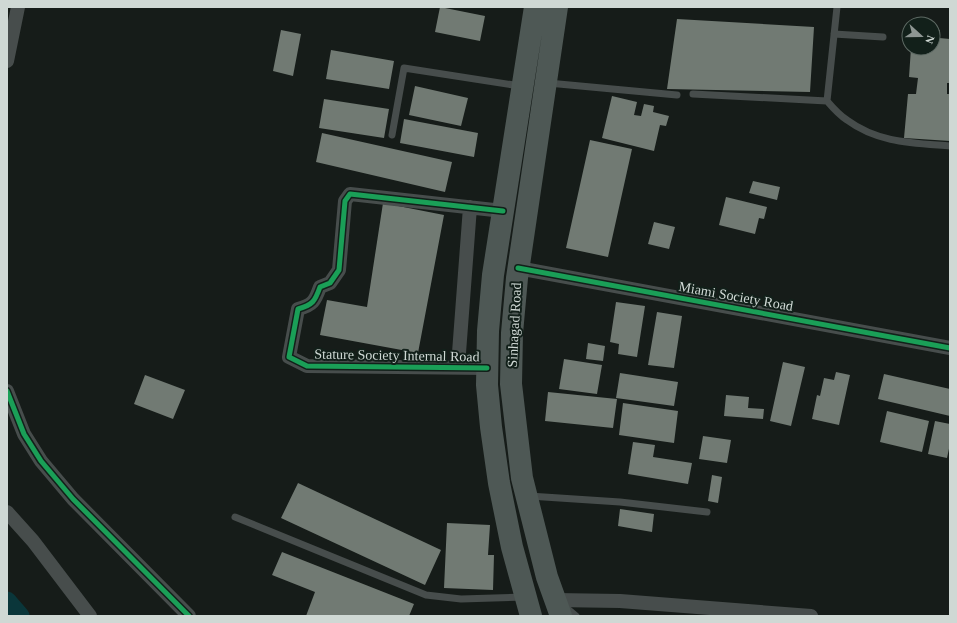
<svg xmlns="http://www.w3.org/2000/svg" width="957" height="623" font-family="'Times New Roman',serif">
  <rect width="100%" height="100%" fill="#161c19"/>
  <g fill="none" stroke-linecap="round" stroke-linejoin="round">
    <!-- canal -->
    <path stroke="#0a363a" stroke-width="19" d="M7,601L20,616"/>
  </g>
  <!-- building -->
  <path fill="#717a73" d="M440,7L485,16L480,41L435,32Z
    M677,19L814,27L810,92L667,89Z
    M933,29L940,30L939,38L950,39V83H947V94H950V141L904,138L908,94H916L918,78L909,77L911,48H933Z
    M281,30L301,34L293,76L273,71Z
    M331,50L394,61L389,89L326,79Z
    M415,86L468,98L461,126L409,115Z
    M612,96L637,102L634,115L641,116L644,104L654,106L653,112L669,116L666,126L660,125L654,151L602,138Z
    M324,99L389,109L384,138L319,128Z
    M404,119L478,133L474,157L400,143Z
    M322,133L452,162L445,192L316,162Z
    M590,140L632,149L608,257L566,248Z
    M753,181L780,187L777,200L749,193Z
    M726,197L767,207L764,219L759,218L755,234L719,225Z
    M383,203L444,215L418,353L320,335L327,300L367,307Z
    M654,222L675,227L669,249L648,244Z
    M616,302L645,306L637,357L618,354L619,344L610,342Z
    M657,312L682,316L674,368L648,365Z
    M588,343L605,346L603,361L586,359Z
    M564,359L602,365L597,394L559,389Z
    M783,362L805,367L791,426L770,421Z
    M836,372L850,375L839,425L812,419L817,395L820,396L824,378L834,380Z
    M620,373L678,382L674,406L616,398Z
    M884,374L950,389V416L878,399Z
    M145,375L185,390L173,419L134,404Z
    M548,392L617,399L613,428L545,421Z
    M726,395L749,397L748,408L764,409L763,419L724,416Z
    M623,403L678,411L674,443L619,435Z
    M887,411L929,421L922,452L880,442Z
    M935,421L950,424V444L947,458L928,454Z
    M703,436L731,440L727,463L699,459Z
    M633,442L655,445L653,457L692,463L688,484L628,474Z
    M712,475L722,477L718,503L708,501Z
    M298,483L441,550L425,585L281,518Z
    M620,509L654,514L652,532L618,526Z
    M447,523L490,525L488,555H494L493,590L444,588Z
    M282,552L414,604L409,616H306L315,592L272,575Z"/>
  <g fill="none" stroke-linecap="round" stroke-linejoin="round">
    <!-- lane -->
    <path stroke="#474d4c" stroke-width="7" d="M834,34L883,37
      M548,83L677,95
      M693,94L827,101C833,108 839,115 847,120C878,143 913,143 950,146
      M827,101L837,7
      M392,135L404,68L520,86
      M529,496L620,502L707,512
      M235,517L426,595L461,599L524,597
      M564,606L576,616"/>
    <!-- street -->
    <path stroke="#474d4c" stroke-width="14" d="M7,61L18,7
      M518,268L950,348
      M458,366L470,207
      M487,368L307,366L289,357L298,309C313,305 315,301 320,287L330,283L339,270L345,201L350,194L503,211
      M7,391L24,434L41,461L73,499L189,616
      M7,512L33,541L90,616
      M555,600L620,601L811,616"/>
    <!-- primary -->
    <path stroke="#4e5855" stroke-width="22" d="M557,7L517,278L512,333L511,384L522,478L547,577L561,616
      M531,616L512,547L499,483L491,427L487,385L488,331L493,275L535,7"/>
    <!-- cycleway casing -->
    <g stroke="#12201a" stroke-width="8">
      <path id="cycleway" d="M518,268L950,348
        M487,368L307,366L289,357L298,309C313,305 315,301 320,287L330,283L339,270L345,201L350,194L503,211
        M7,391L24,434L41,461L73,499L189,616"/>
    </g>
    <!-- cycleway -->
    <use href="#cycleway" stroke="#1a9f57" stroke-width="5"/>
  </g>
  <g text-anchor="middle" stroke-width="4" stroke-linejoin="round" paint-order="stroke">
    <!-- street labels -->
    <g font-size="14" fill="#cfd8d4" stroke="#12201a">
      <text transform="translate(736 296) rotate(10)" y="5">Miami Society Road</text>
      <text transform="translate(514 325) rotate(-87)" y="5">Sinhagad Road</text>
      <text transform="translate(397 355) rotate(1)" y="5">Stature Society Internal Road</text>
    </g>
  </g>
  <!-- border -->
  <rect width="957" height="623" fill="none" stroke="#cfd8d4" stroke-width="16"/>
  <!-- north arrow -->
  <g transform="translate(921 36) rotate(111)"><circle r="19" fill="#12201a" stroke="#5e6a64"/>
  <path d="M0-3L7 15L0 10L-7 15Z" fill="#8e9693"/>
  <text y="-6" font-size="11" font-weight="bold" text-anchor="middle" fill="#cfd8d4">N</text>
  </g>
</svg>
